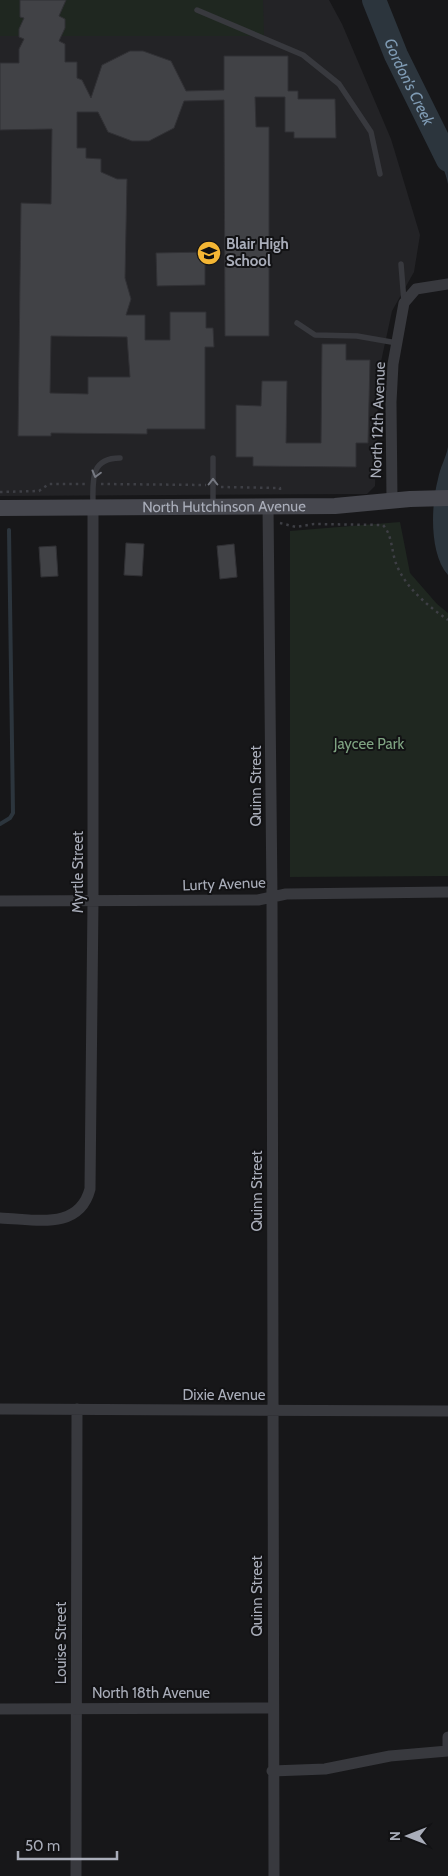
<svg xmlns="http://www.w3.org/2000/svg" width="448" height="1876" font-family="Cabin,sans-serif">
  <rect width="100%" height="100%" fill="#171719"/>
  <!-- built -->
  <path fill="#232326" d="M0,0H329L342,24L391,139L420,235L414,272L392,311L379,371L375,486L367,494L0,496Z"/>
  <!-- green -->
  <path fill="#1f2720" d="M0,0H263L264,36H0Z
    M400,522L410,573L437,604L448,613V876L290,877V531Z"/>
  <!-- water -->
  <path fill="#2c353d" d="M427,117L439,119C448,140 448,161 448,184C444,161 427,142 427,117Z
    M448,447V575C429,554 431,505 438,479C440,467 446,458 448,447Z"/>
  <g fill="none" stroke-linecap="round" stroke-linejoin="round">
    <!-- stream -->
    <path stroke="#2c353d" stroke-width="4" d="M0,824L10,818L13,813L9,530"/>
    <!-- river -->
    <path stroke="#2c353d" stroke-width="24" id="s1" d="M374,0L396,55L448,160"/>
  </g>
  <!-- building -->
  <path fill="#414246" stroke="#313135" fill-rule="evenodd" d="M20,0H66L59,16L65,19V28L59,41L65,44V62H77V78L82,80L91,98L102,65L130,51H143L171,61L186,91L224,90V56H288V91H298V99H335L336,138H294V132H285V97H255L256,127H269V336H225L224,100L184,101L174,128L149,141H132L108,132L98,112H77V148H86V158L101,159V172L117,179H127L125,278L131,299L126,315H145V340H170V312H206V328H213L214,347H205V429H147V434L51,433V436H18L21,203L51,204L52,129L0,130V63H19V49L24,39L19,37V29L24,18L20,17ZM51,336L127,337L130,377H88V394L50,393Z
    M205,252V285L157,286L156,253Z
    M322,344H346V360H370L368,443H356V467L253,466V457H236V405L261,406L262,381H287L286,443H321Z
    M126,543L144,544L142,576L124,575Z
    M234,544L237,577L220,579L217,546Z
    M56,546L58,576L41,577L39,547Z"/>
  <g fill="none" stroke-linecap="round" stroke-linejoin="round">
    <!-- path -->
    <path stroke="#3e3f45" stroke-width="2.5" stroke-dasharray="2.5 4" stroke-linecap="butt" d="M101,484L206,485
      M221,487L280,488V493
      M0,492L39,491L49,484H86
      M280,523L296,527L314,524L383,525C393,536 391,552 397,566C407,589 428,606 448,620"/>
    <!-- lane -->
    <path stroke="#38393e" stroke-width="5.5" d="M197,10L303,55L339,84L371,132L380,174
      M401,264L404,302
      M297,323L315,335L357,336L397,343
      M213,458V506
      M93,506C93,482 89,458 120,458"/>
    <!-- street -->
    <path stroke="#38393e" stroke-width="11" d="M392,500L391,402L393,364L404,303L416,289L448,284
      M268,506L272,897L274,1876
      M0,901L258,900L286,894L448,892
      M0,1218C35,1219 79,1231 90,1189L93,901V507
      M0,1409L448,1411
      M0,1709L272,1708
      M448,1751V1737
      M272,1771L325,1769L390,1756L448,1751
      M76,1876L77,1409"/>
    <!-- secondary -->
    <path stroke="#46474e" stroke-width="16" id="s2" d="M0,508L335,506L410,499L448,498"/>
  </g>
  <!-- one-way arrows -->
  <defs><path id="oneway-chevron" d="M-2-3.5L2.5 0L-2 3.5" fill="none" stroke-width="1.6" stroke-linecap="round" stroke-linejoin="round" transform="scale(1.25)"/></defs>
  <g stroke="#767982">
    <use href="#oneway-chevron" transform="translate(96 474) rotate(105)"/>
    <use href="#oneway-chevron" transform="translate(213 482) rotate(-90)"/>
  </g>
  <!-- icons -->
  <defs>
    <g id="school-disc" transform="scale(1.25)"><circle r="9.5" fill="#f4b634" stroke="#121214"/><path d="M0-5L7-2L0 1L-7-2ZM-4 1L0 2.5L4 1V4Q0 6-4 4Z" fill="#111"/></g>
  </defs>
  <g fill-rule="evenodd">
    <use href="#school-disc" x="209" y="253"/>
  </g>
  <g text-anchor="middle" stroke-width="4" stroke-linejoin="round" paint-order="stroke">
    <!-- poi labels -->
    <g font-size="15" font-weight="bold" fill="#a9adb9" stroke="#121214" text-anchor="start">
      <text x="226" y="249">Blair High<tspan x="226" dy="17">School</tspan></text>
    </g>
    <!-- street labels -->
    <g font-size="15" fill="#a9adb9" stroke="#121214">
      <text transform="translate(378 420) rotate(-88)" y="5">North 12th Avenue</text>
      <text dy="5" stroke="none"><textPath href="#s2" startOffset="224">North Hutchinson Avenue</textPath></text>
      <text transform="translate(256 786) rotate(-90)" y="5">Quinn Street</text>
      <text transform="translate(78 872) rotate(-90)" y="5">Myrtle Street</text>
      <text transform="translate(224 884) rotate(-2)" y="5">Lurty Avenue</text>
      <text transform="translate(257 1191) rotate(-90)" y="5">Quinn Street</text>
      <text x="224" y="1400">Dixie Avenue</text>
      <text transform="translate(257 1596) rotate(-90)" y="5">Quinn Street</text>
      <text transform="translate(61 1643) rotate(-90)" y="5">Louise Street</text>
      <text x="151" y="1698">North 18th Avenue</text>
    </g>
    <!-- park labels -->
    <g font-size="15" fill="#7fa482" stroke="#121214">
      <text x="369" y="749">Jaycee Park</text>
    </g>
    <!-- water labels -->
    <g font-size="16" font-style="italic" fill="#7f9bb4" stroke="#121214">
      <text dy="6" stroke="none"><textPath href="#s1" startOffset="89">Gordon's Creek</textPath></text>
    </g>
  </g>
  <!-- north arrow -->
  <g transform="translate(408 1836) rotate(270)" stroke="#121214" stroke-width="4" paint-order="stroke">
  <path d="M0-4L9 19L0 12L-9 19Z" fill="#a9adb9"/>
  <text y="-8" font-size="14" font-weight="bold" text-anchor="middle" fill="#a9adb9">N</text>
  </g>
  <!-- scale -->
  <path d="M18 1851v8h99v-8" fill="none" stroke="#a9adb9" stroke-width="2.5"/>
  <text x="25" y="1851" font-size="15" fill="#a9adb9" stroke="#121214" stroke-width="4" paint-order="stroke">50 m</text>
</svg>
